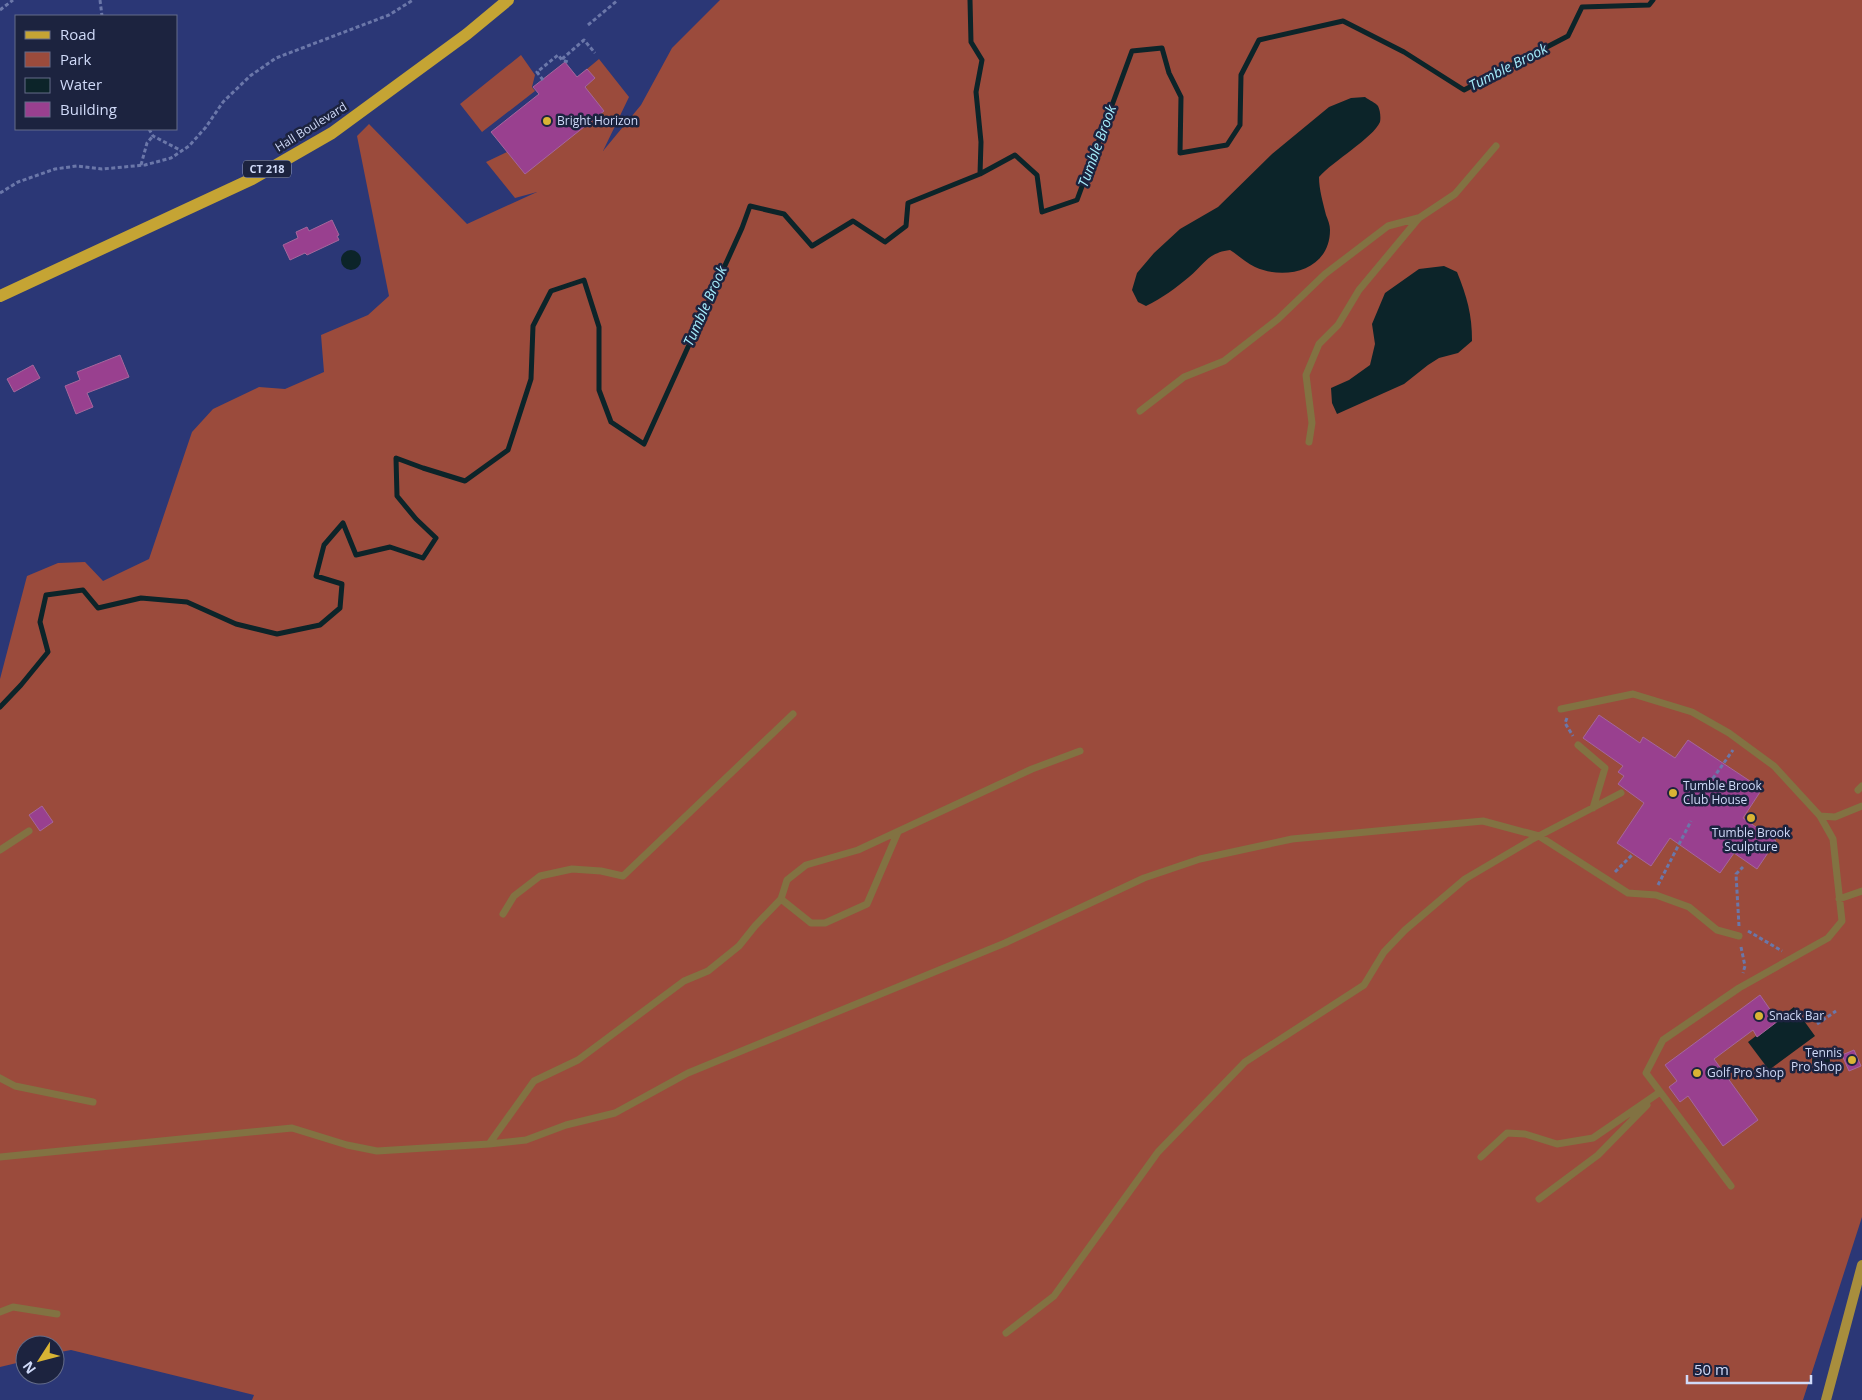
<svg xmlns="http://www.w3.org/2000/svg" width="1862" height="1400" font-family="'Open Sans',sans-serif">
  <rect width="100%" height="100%" fill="#2b3776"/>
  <!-- green -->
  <path fill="#9b4b3c" d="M720,0H1862V1217L1803,1400H252L254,1395L71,1350L55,1353V1345H25V1361L0,1367V679L27,576L58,563L85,562L103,581L149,559L192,432L213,409L259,387L285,389L324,372L321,335L368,315L389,296L357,136L369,124L467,224L537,192L515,198L486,162L507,152L525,173L588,84L581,74L599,59L629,97L603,151L641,105L672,48Z
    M521,55L535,75L532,87L535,91L482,132L460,104Z"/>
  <!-- water -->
  <path fill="#0c2429" d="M1365,97C1369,100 1376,103 1378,106C1380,110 1381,117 1380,122C1373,138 1333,161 1319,177C1319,190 1323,202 1326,215C1328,220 1330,225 1330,230C1330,270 1286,281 1255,267C1246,263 1238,255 1230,250C1207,253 1205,264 1189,277C1176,288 1162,298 1146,306L1138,302L1132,290L1137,273L1154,253L1180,229L1218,207L1272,154L1329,107L1351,98Z
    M341 260a10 10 0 1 1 20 0a10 10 0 1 1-20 0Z
    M1444,266L1457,272C1467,297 1472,314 1472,341L1458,353L1439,358L1428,365L1404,384L1337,414L1332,403L1331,388L1349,380L1370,365L1375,344L1372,324L1385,293L1419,269Z
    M1794,1007L1815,1036L1769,1070L1748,1042Z
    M1812 1061a9 9 0 1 1 18 0a9 9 0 1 1-18 0Z"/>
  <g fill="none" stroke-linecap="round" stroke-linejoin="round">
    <!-- stream -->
    <path stroke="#0c2429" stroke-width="5" d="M970,0L971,42L982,60L976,92L981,142L980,174
      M0,707L21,685L48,652L40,622L46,595L83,590L98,608L141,598L187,602L236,624L277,634L320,625L340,608L342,584L316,576L324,545L343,523L356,555L390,547L423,558L436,538L416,519L397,496L396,458L423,468L465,481L508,450L531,379L533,326L551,291L584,280L599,327V390L611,422L644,444L742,228L750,206L784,214L812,246L853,221L885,242L906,226L908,203L980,174L1015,155L1037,175L1042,212L1077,200L1132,51L1162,48L1169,73L1181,97L1180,153L1227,145L1240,125L1241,75L1259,40L1343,21L1404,52L1464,90L1568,36L1582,7L1649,5L1653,0"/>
  </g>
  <!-- building -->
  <path fill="#99408f" stroke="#a5679c" d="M565,62L577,77L587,69L595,78L585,87L604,111L525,174L491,132L539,94L533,87Z
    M332,220L339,235L337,236L339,240L307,255L305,253L290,260L283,245L298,238L296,232L307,227L309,231Z
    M120,355L129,377L87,393L93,407L76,414L65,386L80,380L77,372Z
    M33,365L40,378L14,392L7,379Z
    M1599,715L1640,743L1643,737L1675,758L1688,740L1762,789L1743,818L1776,841L1757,869L1734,853L1720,873L1670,838L1651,866L1617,843L1644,803L1618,784L1624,776L1618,772L1623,766L1583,738Z
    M42,806L53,822L40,831L29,815Z
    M1760,995L1778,1021L1757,1037L1753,1030L1714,1059L1758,1120L1723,1146L1688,1096L1680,1102L1669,1087L1677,1081L1665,1065Z
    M1854,1050L1861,1066L1849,1071L1842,1055Z"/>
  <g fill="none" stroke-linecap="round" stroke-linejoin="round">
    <!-- path -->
    <path stroke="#6b77a9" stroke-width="3" stroke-dasharray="4 2.5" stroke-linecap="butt" d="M100,0L102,16
      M0,10L13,0
      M588,25L618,0
      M562,59L584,40L595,53
      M543,80L537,72L558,55L562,60L568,62
      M149,129L153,136L182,151
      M141,165L147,143L153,136
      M0,193L18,182L55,169L77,166L102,169L145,165L171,158L189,146L206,127L223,102L250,76L276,58L389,15L413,0
      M1567,718L1565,723L1573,736
      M1709,784L1733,750
      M1615,872L1633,854
      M1658,885L1691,821
      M1739,926L1736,874L1743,867
      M1748,931L1782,951
      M1741,947L1745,966L1743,973
      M1817,1024L1836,1011"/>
    <!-- service -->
    <path stroke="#827242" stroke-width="7" d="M1140,411L1184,377L1224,361L1278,319L1325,274L1388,226L1418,218
      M1309,442L1312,423L1306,375L1319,344L1338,325L1359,290L1419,218L1455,194L1496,146
      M1561,709L1633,694L1692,712L1729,733L1774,766L1820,816L1833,839L1842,921L1828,938L1739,988L1663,1040L1646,1073L1731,1186
      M1578,745L1605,768L1593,808
      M1858,790L1862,786
      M1820,816L1835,817L1862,806
      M898,832L867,904L825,923H811L781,899L787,880L806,865L858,850L1032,769L1080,751
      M0,850L29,831
      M1839,899L1862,891
      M503,914L514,896L540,876L572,869L601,871L623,876L793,714
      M0,1078L15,1086L93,1102
      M489,1144L526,1140L566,1125L615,1113L688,1073L1005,943L1144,878L1200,859L1292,839L1483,821L1539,836L1628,893L1656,895L1689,907L1717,930L1739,936
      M0,1157L292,1128L347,1145L377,1151L489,1144L534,1081L578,1060L684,981L708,971L739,946L755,926L781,899
      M1481,1157L1507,1133L1525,1134L1557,1144L1593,1138L1660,1092
      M1539,1199L1598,1155L1647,1105
      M0,1312L13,1307L57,1314
      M1006,1333L1054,1296L1158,1152L1245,1062L1364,985L1384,952L1405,930L1465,879L1531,840L1621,793"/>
    <!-- secondary -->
    <path stroke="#a88e3d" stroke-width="10" d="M1826,1400L1862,1265"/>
    <!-- primary -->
    <path stroke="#c5a434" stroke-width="12" d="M0,296L252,179L332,133L467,34L508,0"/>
  </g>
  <!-- markers -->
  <g fill="#d9b434" stroke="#1c233f" stroke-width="2">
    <circle cx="547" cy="121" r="5"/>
    <circle cx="1673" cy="793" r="5"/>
    <circle cx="1751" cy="818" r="5"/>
    <circle cx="1759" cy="1016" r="5"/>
    <circle cx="1852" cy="1060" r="5"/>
    <circle cx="1697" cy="1073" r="5"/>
  </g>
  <g text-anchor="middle" stroke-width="5" stroke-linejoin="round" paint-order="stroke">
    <!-- shield labels -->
    <rect fill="#1c233f" stroke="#9aa3c0" stroke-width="1" x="243" y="160.5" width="48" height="17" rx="4"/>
    <g font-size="11" font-weight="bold" fill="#d0daf8">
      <text x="267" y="173">CT 218</text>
    </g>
    <!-- poi labels -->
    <g font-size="12" fill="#d0daf8" stroke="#1c233f" text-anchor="start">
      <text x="557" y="125">Bright Horizon</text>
      <text x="1683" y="790">Tumble Brook<tspan x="1683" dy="14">Club House</tspan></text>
      <text x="1751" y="837" text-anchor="middle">Tumble Brook<tspan x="1751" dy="14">Sculpture</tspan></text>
      <text x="1769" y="1020">Snack Bar</text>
      <text x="1842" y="1057" text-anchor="end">Tennis<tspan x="1842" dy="14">Pro Shop</tspan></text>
      <text x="1707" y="1077">Golf Pro Shop</text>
    </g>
    <!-- street labels -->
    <g font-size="12" fill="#d0daf8" stroke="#1c233f">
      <text transform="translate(311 127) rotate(-32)" y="4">Hall Boulevard</text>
    </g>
    <!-- water labels -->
    <g font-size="14" font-style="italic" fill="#a5edfc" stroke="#1c233f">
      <text transform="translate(1508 67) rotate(-27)" y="5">Tumble Brook</text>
      <text transform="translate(1097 146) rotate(-70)" y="5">Tumble Brook</text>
      <text transform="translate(705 306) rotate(-66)" y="5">Tumble Brook</text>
    </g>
  </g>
  <!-- legend -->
  <rect x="15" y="15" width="162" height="115" fill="#1c233f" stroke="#646c89"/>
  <rect x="25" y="31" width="25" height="8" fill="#c5a434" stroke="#646c89"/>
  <text x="60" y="40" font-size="15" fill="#d0daf8">Road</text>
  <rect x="25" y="52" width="25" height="15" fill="#9b4b3c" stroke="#646c89"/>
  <text x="60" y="65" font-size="15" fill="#d0daf8">Park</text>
  <rect x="25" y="78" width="25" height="15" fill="#0c2429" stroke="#646c89"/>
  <text x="60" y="90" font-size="15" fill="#d0daf8">Water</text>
  <rect x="25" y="102" width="25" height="15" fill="#99408f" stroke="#646c89"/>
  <text x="60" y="115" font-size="15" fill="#d0daf8">Building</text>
  <!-- north arrow -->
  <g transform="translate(40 1360) rotate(234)"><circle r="24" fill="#1c233f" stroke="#646c89"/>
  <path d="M0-4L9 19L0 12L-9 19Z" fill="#d9b434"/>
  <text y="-8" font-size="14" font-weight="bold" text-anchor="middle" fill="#d0daf8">N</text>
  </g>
  <!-- scale -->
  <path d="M1687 1375v8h124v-8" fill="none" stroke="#d0daf8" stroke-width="2.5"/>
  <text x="1694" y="1375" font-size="15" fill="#d0daf8" stroke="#1c233f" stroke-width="4" paint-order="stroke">50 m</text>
</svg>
